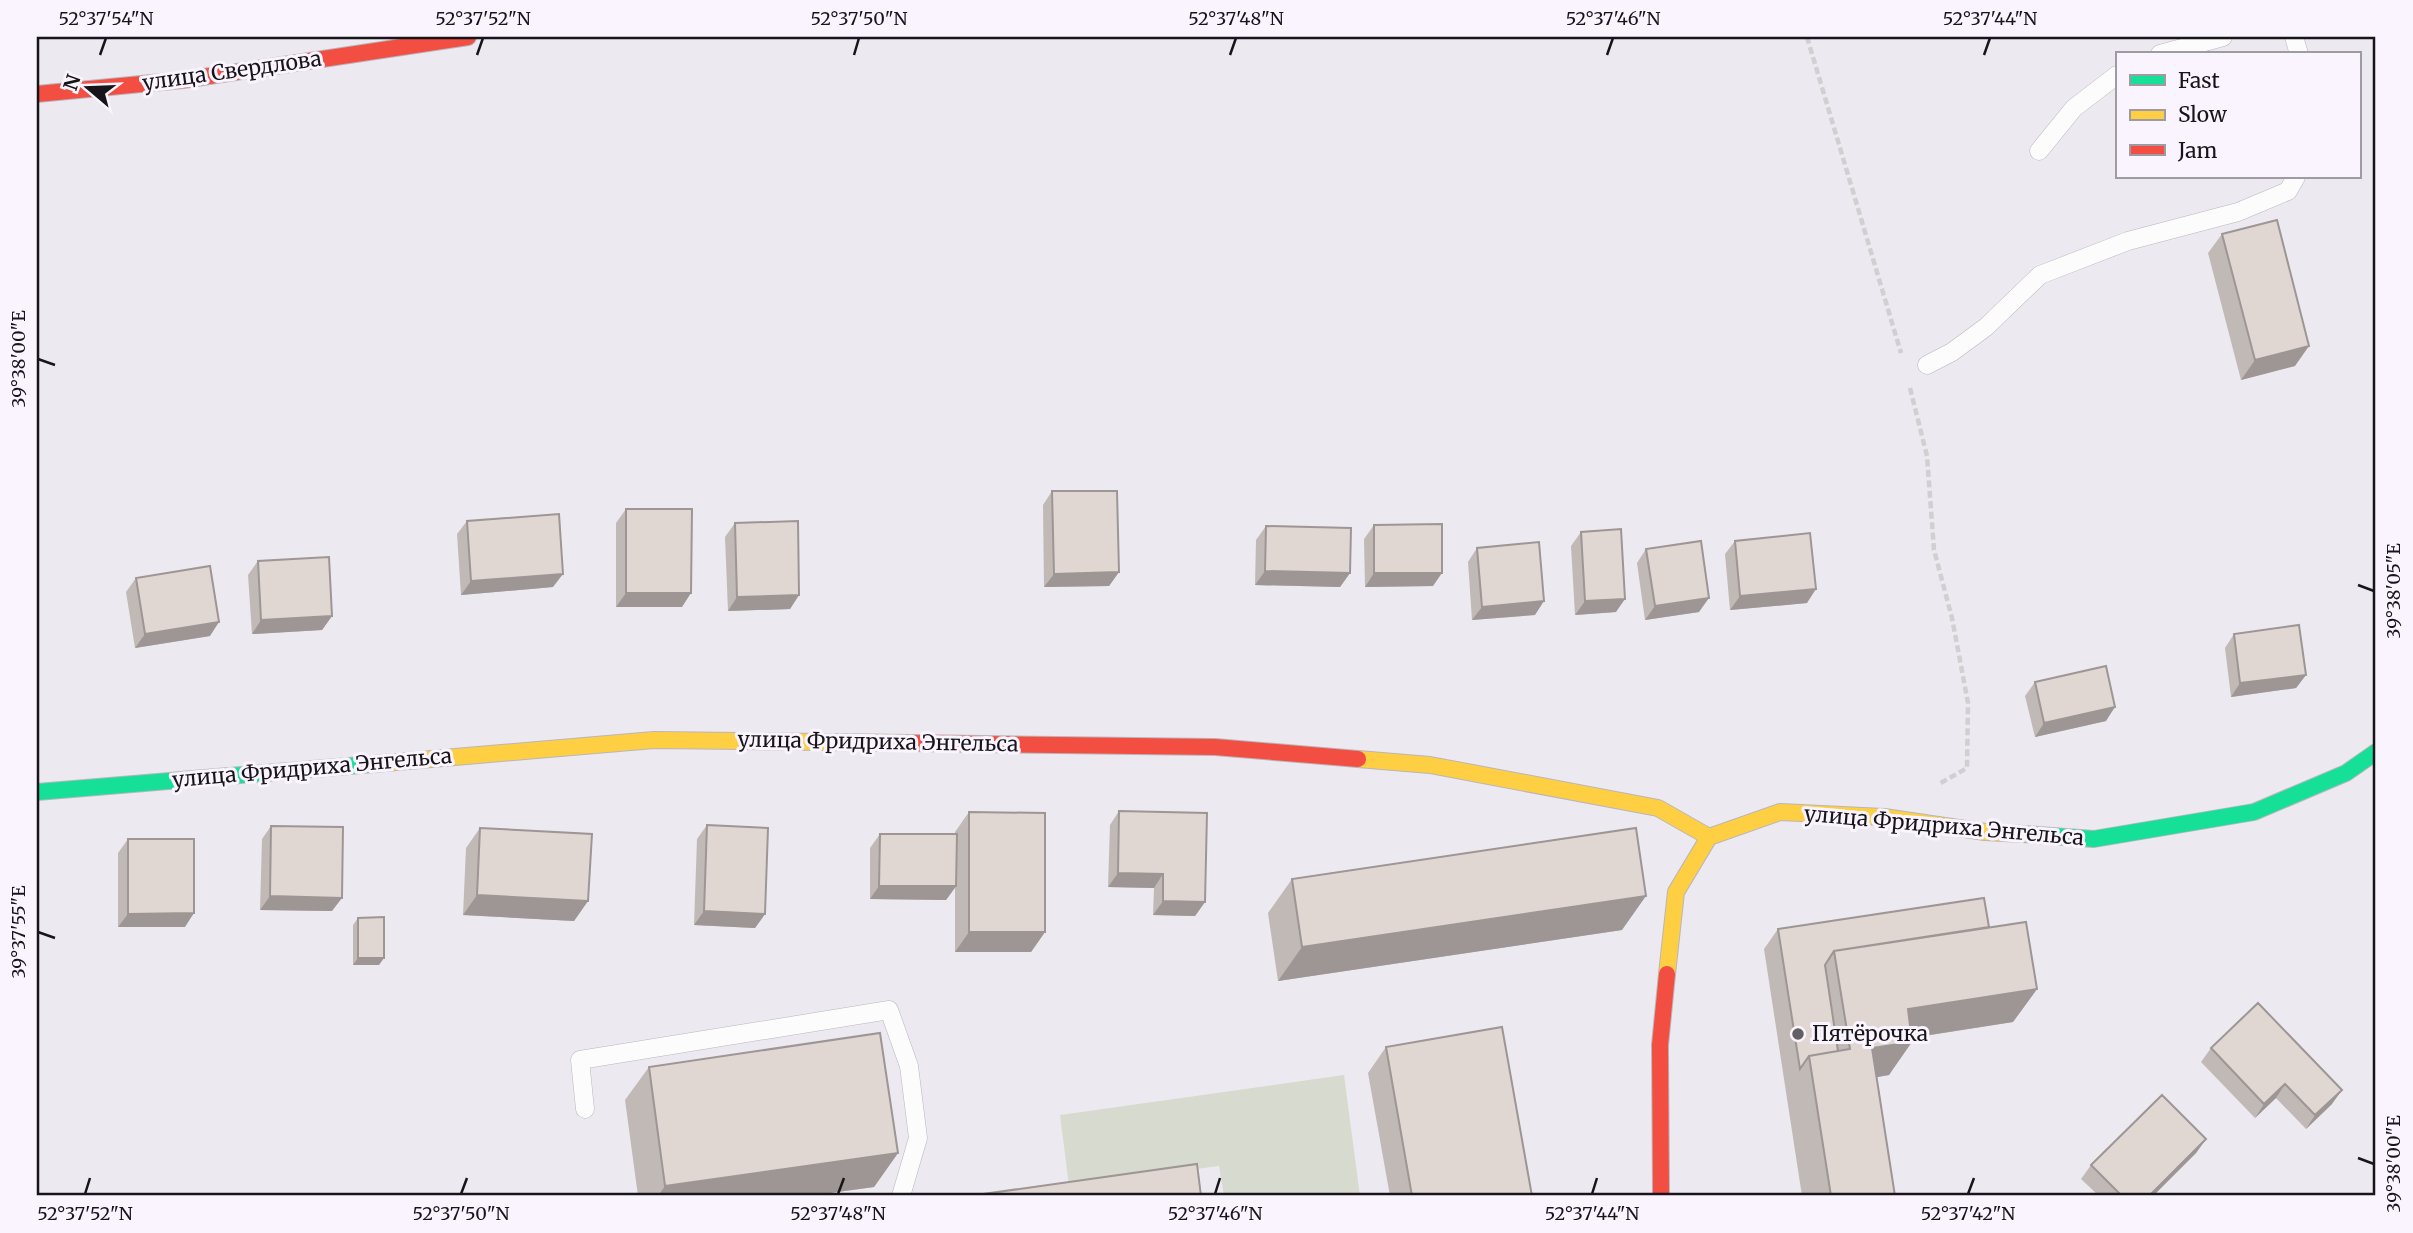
<svg xmlns="http://www.w3.org/2000/svg" width="2413" height="1233" font-family="Merriweather,serif">
  <rect width="100%" height="100%" fill="#ede9f0"/>
  <!-- green -->
  <path fill="#d7dbcf" d="M1344,1075L1360,1196H1224L1219,1166L1069,1186L1060,1115Z"/>
  <g fill="none" stroke-linecap="round" stroke-linejoin="round">
    <!-- lane casing -->
    <g stroke="#b9b6bb" stroke-width="19">
      <path id="lane" d="M2294,37L2299,54
        M2160,54L2223,37
        M2039,151L2074,108L2117,75
        M1927,365L1952,352L1986,327L2040,275L2128,241L2238,212L2288,191L2296,177
        M585,1109L580,1060L889,1010L909,1066L918,1138L901,1196"/>
    </g>
    <!-- fast casing -->
    <g stroke="#b9b6bb" stroke-width="18">
      <path id="fast" d="M37,792L373,764
        M2023,834L2094,839L2254,812L2346,773L2376,752"/>
    </g>
    <!-- slow casing -->
    <g stroke="#b9b6bb" stroke-width="18">
      <path id="slow" d="M1358,759L1430,765L1658,808L1709,837
        M373,764L654,740L910,743
        M1667,974L1676,892L1709,837L1780,812L1884,817L1985,832L2023,834"/>
    </g>
    <!-- jam casing -->
    <g stroke="#b9b6bb" stroke-width="18">
      <path id="jam" d="M37,94L183,80L468,37
        M910,743L1215,747L1358,759
        M1661,1196L1660,1045L1667,974"/>
    </g>
    <!-- path -->
    <path stroke="#d0cfd1" stroke-width="4.5" stroke-dasharray="7 3.5" stroke-linecap="butt" d="M1807,37L1901,353
      M1910,388L1927,456L1934,550L1952,618L1968,703L1967,768L1939,784"/>
    <!-- lane -->
    <use href="#lane" stroke="#fcfcfd" stroke-width="18"/>
    <!-- fast -->
    <use href="#fast" stroke="#16e098" stroke-width="16"/>
    <!-- slow -->
    <use href="#slow" stroke="#ffcf43" stroke-width="16"/>
    <!-- jam -->
    <use href="#jam" stroke="#f24e42" stroke-width="16"/>
  </g>
  <!-- wall -->
  <path fill="#c1b9b5" d="M2222,234L2295,366L2241,380L2208,253Z
    M1052,491L1119,572L1109,586L1044,587L1043,505Z
    M626,509L682,607H616V523Z
    M467,521L553,587L461,595L457,534Z
    M735,523L799,595L790,609L728,611L725,537Z
    M1374,525L1433,586L1365,587L1364,539Z
    M1266,526L1350,573L1340,587L1255,585L1256,540Z
    M1581,532L1616,612L1575,615L1571,546Z
    M1735,541L1807,603L1730,610L1725,554Z
    M1477,548L1535,615L1472,620L1468,562Z
    M1646,549L1699,612L1645,620L1637,563Z
    M258,561L332,616L322,630L252,634L248,575Z
    M136,578L210,636L135,648L126,592Z
    M2234,634L2306,675L2296,688L2231,697L2225,648Z
    M2035,682L2106,721L2035,737L2025,696Z
    M1119,811L1205,902L1195,916L1153,915L1154,888L1108,887L1110,825Z
    M969,812L1045,932L1031,952H955V888L946,900L870,899V848L880,834H955V832Z
    M707,825L765,914L755,928L694,925L697,839Z
    M271,826L332,911L260,910L262,839Z
    M480,828L588,901L574,921L463,915L466,848Z
    M128,839L185,927H118V853Z
    M1292,879L1622,930L1278,981L1268,913Z
    M358,918L379,965H353V925Z
    M1989,927L2037,989L2013,1022L1912,1038L1889,1075L1877,1077L1895,1196H1802L1764,949L1778,929Z
    M1386,1047L1532,1196H1390L1368,1073Z
    M2211,1048L2332,1104L2306,1129L2276,1098L2255,1118L2201,1062Z
    M649,1067L898,1153L874,1187L808,1196H638L625,1100Z
    M2206,1139L2196,1153L2153,1196H2099L2081,1179L2091,1165Z"/>
  <!-- shaded-wall -->
  <path fill="#9d9694" d="M2309,346L2295,366L2241,380L2255,360Z
    M1265,571L1350,573L1340,587L1255,585Z
    M1119,572L1109,586L1044,587L1054,574Z
    M1374,573H1442L1433,586L1365,587Z
    M563,574L553,587L461,595L471,581Z
    M1816,589L1807,603L1730,610L1740,596Z
    M626,593H691L682,607H616Z
    M799,595L790,609L728,611L737,597Z
    M1709,598L1699,612L1645,620L1655,606Z
    M1625,599L1616,612L1575,615L1585,601Z
    M1544,601L1535,615L1472,620L1482,607Z
    M332,616L322,630L252,634L261,620Z
    M219,622L210,636L135,648L145,634Z
    M2306,675L2296,688L2231,697L2240,683Z
    M2115,707L2106,721L2035,737L2044,723Z
    M1118,873L1163,874L1154,888L1108,887Z
    M879,886H956L946,900L870,899Z
    M477,895L588,901L574,921L463,915Z
    M270,896L342,898L332,911L260,910Z
    M1646,896L1622,930L1278,981L1302,947Z
    M1163,901L1205,902L1195,916L1153,915Z
    M704,911L765,914L755,928L694,925Z
    M194,913L185,927H118L128,914Z
    M969,932H1045L1031,952H955Z
    M358,958H384L379,965H353Z
    M2037,989L2013,1022L1884,1042L1908,1009Z
    M1912,1042L1889,1075L1849,1082L1872,1048Z
    M2285,1084L2276,1098L2255,1118L2264,1104Z
    M2342,1090L2332,1104L2306,1129L2315,1115Z
    M2206,1139L2196,1153L2153,1196H2149Z
    M898,1153L874,1187L808,1196H658L665,1186Z"/>
  <!-- building -->
  <path fill="#e0d7d3" stroke="#9d9694" stroke-width="2" d="M2277,220L2309,346L2255,360L2222,234Z
    M1052,491H1117L1119,572L1054,574Z
    M626,509H692L691,593H626Z
    M559,514L563,574L471,581L467,521Z
    M798,521L799,595L737,597L735,523Z
    M1442,524V573H1374V525Z
    M1266,526L1351,528L1350,573L1265,571Z
    M1621,529L1625,599L1585,601L1581,532Z
    M1810,533L1816,589L1740,596L1735,541Z
    M1701,541L1709,598L1655,606L1646,549Z
    M1539,542L1544,601L1482,607L1477,548Z
    M329,557L332,616L261,620L258,561Z
    M210,566L219,622L145,634L136,578Z
    M2299,625L2306,675L2240,683L2234,634Z
    M2106,666L2115,707L2044,723L2035,682Z
    M1119,811L1207,813L1205,902L1163,901V874L1118,873Z
    M969,812L1045,813V932H969Z
    M707,825L768,828L765,914L704,911Z
    M271,826L343,827L342,898L270,896Z
    M480,828L592,834L588,901L477,895Z
    M1636,828L1646,896L1302,947L1292,879Z
    M880,834H957L956,886H879Z
    M128,839H194V913L128,914Z
    M1984,898L1989,927L1834,951L1825,965L1838,1051L1809,1056L1800,1069L1778,929Z
    M384,917V958H358V918Z
    M2026,922L2037,989L1908,1009L1912,1042L1872,1048L1895,1196H1831L1809,1056L1850,1049L1834,951Z
    M2258,1003L2342,1090L2315,1115L2285,1084L2264,1104L2211,1048Z
    M1502,1027L1532,1196H1412L1386,1047Z
    M880,1033L898,1153L665,1186L649,1067Z
    M2162,1095L2206,1139L2149,1196H2122L2091,1165Z
    M1197,1164L1201,1196H969Z"/>
  <!-- ticks -->
  <path fill="none" stroke="#18151a" stroke-width="2.5" d="M100,55L106,38M477,55L483,38M854,55L859,38M1230,55L1236,38M1607,55L1613,38M1984,55L1990,38M38,359L55,365M2358,585L2374,591M38,932L55,938M2358,1158L2374,1164M85,1194L90,1178M461,1194L467,1178M838,1194L844,1178M1215,1194L1220,1178M1592,1194L1597,1178M1968,1194L1974,1178"/>
  <!-- markers -->
  <circle fill="#635f65" stroke="#faf4fe" stroke-width="2.5" cx="1798" cy="1034" r="7"/>
  <g text-anchor="middle" stroke-width="6" stroke-linejoin="round" paint-order="stroke">
    <!-- street labels -->
    <g font-size="21" fill="#18151a" stroke="#faf4fe">
      <text transform="translate(232 71) rotate(-8)" y="7">улица Свердлова</text>
      <text transform="translate(878 742) rotate(1)" y="7">улица Фридриха Энгельса</text>
      <text transform="translate(312 768) rotate(-5)" y="7">улица Фридриха Энгельса</text>
      <text transform="translate(1944 826) rotate(5)" y="7">улица Фридриха Энгельса</text>
    </g>
    <!-- poi labels -->
    <g font-size="21" fill="#18151a" stroke="#faf4fe" text-anchor="start">
      <text x="1812" y="1041">Пятёрочка</text>
    </g>
  </g>
  <!-- border -->
  <rect width="2413" height="1233" fill="none" stroke="#faf4fe" stroke-width="77"/>
  <!-- legend -->
  <rect x="2116" y="52" width="245" height="126" fill="#faf4fe" stroke="#a09ba3" stroke-width="2"/>
  <rect x="2130" y="75" width="35" height="10" fill="#16e098" stroke="#a09ba3" stroke-width="2"/>
  <text x="2178" y="88" font-size="21" fill="#18151a">Fast</text>
  <rect x="2130" y="110" width="35" height="10" fill="#ffcf43" stroke="#a09ba3" stroke-width="2"/>
  <text x="2178" y="122" font-size="21" fill="#18151a">Slow</text>
  <rect x="2130" y="145" width="35" height="10" fill="#f24e42" stroke="#a09ba3" stroke-width="2"/>
  <text x="2178" y="158" font-size="21" fill="#18151a">Jam</text>
  <!-- north arrow -->
  <g transform="translate(88 88) rotate(289)" stroke="#faf4fe" stroke-width="5" paint-order="stroke">
  <path d="M0-5L12 26L0 18L-12 26Z" fill="#18151a"/>
  <text y="-10" font-size="19" font-weight="bold" text-anchor="middle" fill="#18151a">N</text>
  </g>
  <rect x="38" y="38" width="2336" height="1156" fill="none" stroke="#18151a" stroke-width="2.5"/>
  <g font-size="18" text-anchor="middle" fill="#18151a">
    <text x="106" y="25">52°37'54"N</text>
    <text x="483" y="25">52°37'52"N</text>
    <text x="859" y="25">52°37'50"N</text>
    <text x="1236" y="25">52°37'48"N</text>
    <text x="1613" y="25">52°37'46"N</text>
    <text x="1990" y="25">52°37'44"N</text>
    <text transform="translate(19 359) rotate(-90)" y="6">39°38'00"E</text>
    <text transform="translate(2394 591) rotate(-90)" y="6">39°38'05"E</text>
    <text transform="translate(19 932) rotate(-90)" y="6">39°37'55"E</text>
    <text transform="translate(2394 1164) rotate(-90)" y="6">39°38'00"E</text>
    <text x="85" y="1220">52°37'52"N</text>
    <text x="461" y="1220">52°37'50"N</text>
    <text x="838" y="1220">52°37'48"N</text>
    <text x="1215" y="1220">52°37'46"N</text>
    <text x="1592" y="1220">52°37'44"N</text>
    <text x="1968" y="1220">52°37'42"N</text>
  </g>
</svg>
